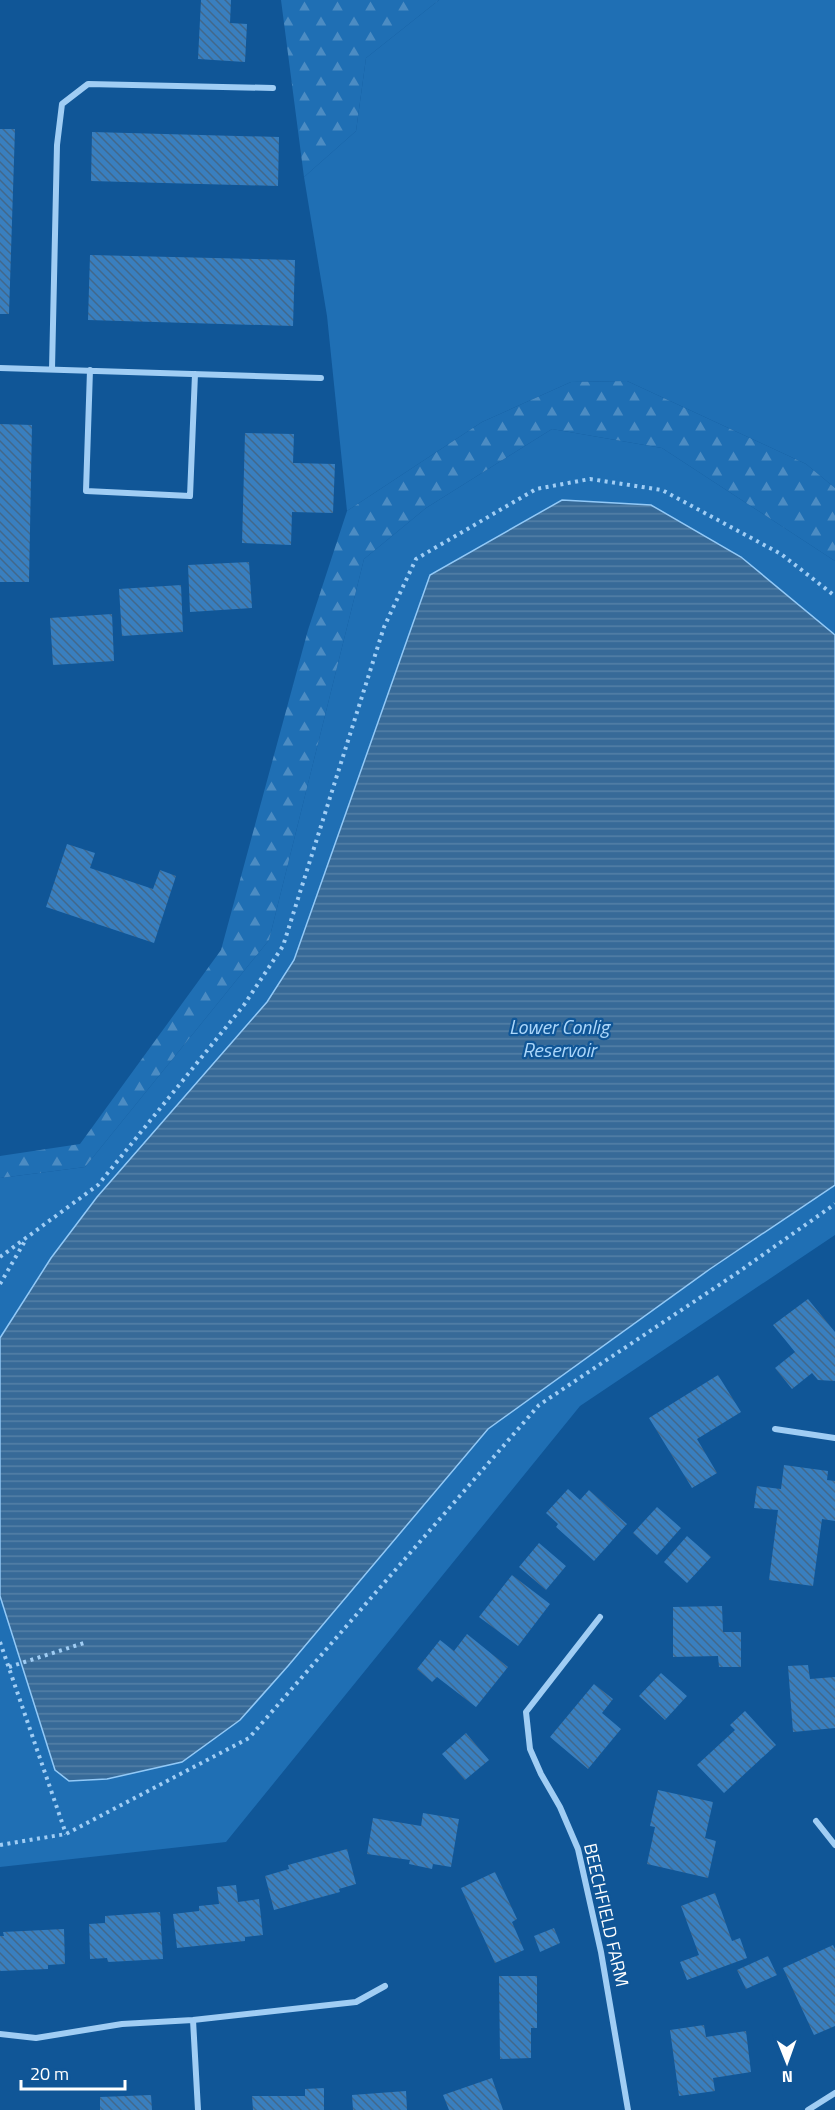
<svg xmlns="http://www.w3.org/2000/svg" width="835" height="2110" font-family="'Titillium Web',sans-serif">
  <defs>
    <pattern id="forest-firs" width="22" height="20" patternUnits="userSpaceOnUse" patternTransform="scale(1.5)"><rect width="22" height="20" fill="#1f6fb4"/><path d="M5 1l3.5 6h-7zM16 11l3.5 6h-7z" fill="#4c8cc3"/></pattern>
    <pattern id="water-rules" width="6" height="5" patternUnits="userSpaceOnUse" patternTransform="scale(1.5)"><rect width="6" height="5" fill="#376a98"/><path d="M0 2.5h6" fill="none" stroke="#5580a7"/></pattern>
    <pattern id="building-back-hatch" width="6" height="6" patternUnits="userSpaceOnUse" patternTransform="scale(1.5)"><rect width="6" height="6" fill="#397fbf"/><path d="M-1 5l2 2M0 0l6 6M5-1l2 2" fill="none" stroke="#42688b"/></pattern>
  </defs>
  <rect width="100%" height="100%" fill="#105697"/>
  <!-- grass -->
  <path fill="#1f6fb4" d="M439,0H835V488L806,464L627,381L571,382L482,422L347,511L327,316L304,177L356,131L366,58Z
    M552,429L662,448L835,561V635L741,557L430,575L294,960L267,1002L97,1197L51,1258L0,1338V1178L85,1167L269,940L364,559L426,508Z
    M835,1185V1235L580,1406L226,1842L0,1867V1596L55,1770L182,1762L240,1719L288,1666L488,1429L710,1269Z"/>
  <!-- forest -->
  <path fill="url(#forest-firs)" d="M281,0H439L366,58L356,131L304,177Z
    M627,381L806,464L835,488V561L662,448L552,429L426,508L364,559L269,940L85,1167L0,1178V1156L80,1144L221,950L308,630L347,511L482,422L571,382Z"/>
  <!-- water -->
  <path fill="url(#water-rules)" stroke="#92c9f7" stroke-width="1.5" d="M562,500L651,505L741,557L835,635V1185L710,1269L488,1429L288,1666L240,1720L182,1762L107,1779L69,1781L55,1770L0,1596V1338L51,1258L97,1197L267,1002L294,960L430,575Z"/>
  <!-- building -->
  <path fill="url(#building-back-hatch)" d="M201,0H231L230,23L247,24L245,62L198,59Z
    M0,129H15L9,314H0Z
    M92,132L279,137L278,186L91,181Z
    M90,255L295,260L293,326L88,320Z
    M0,424L32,425L29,582H0Z
    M245,433L294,434L293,463L335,464L333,513L292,512L291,545L242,543Z
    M249,562L252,608L190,612L188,565Z
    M181,585L183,632L122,636L119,589Z
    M112,614L114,661L53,665L50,618Z
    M67,844L95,853L90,868L153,889L160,870L176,876L154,943L46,907Z
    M808,1299L835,1332V1381L818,1380L812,1373L792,1389L775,1368L795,1352L773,1325Z
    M718,1375L741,1412L697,1439L717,1473L692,1488L649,1418Z
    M784,1465L828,1471L827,1480L835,1481V1521L822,1519L813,1586L769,1580L778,1510L754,1508L757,1486L781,1489Z
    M568,1489L580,1500L589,1490L627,1524L594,1561L556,1527L558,1524L546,1513Z
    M657,1507L681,1528L657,1555L633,1533Z
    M687,1536L711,1557L687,1583L664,1562Z
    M539,1543L566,1566L546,1590L519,1567Z
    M512,1575L550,1604L518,1646L479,1617Z
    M722,1606L723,1632H741V1667H719L718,1656L673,1657V1607Z
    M467,1634L508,1667L476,1707L437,1677L432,1682L417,1669L440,1640L454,1651Z
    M808,1665L810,1679L835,1677V1728L793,1732L788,1666Z
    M661,1673L687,1696L665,1720L639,1696Z
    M594,1684L613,1699L602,1713L621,1729L588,1769L550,1737Z
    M745,1711L776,1745L724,1793L697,1765L735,1730L730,1725Z
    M466,1733L489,1760L465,1780L442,1754Z
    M658,1790L713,1802L705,1838L716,1841L708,1878L647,1864L655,1827L650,1826Z
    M423,1813L459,1819L451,1867L433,1864L432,1869L409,1864L410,1860L367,1854L373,1818L421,1826Z
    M347,1849L356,1884L339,1889L340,1892L274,1910L265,1876L289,1869L288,1865Z
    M495,1872L517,1919L512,1922L524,1950L495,1963L461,1888Z
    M236,1885L238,1902L259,1899L263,1935L245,1937V1941L177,1948L173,1914L199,1911V1906L219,1904L217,1887Z
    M715,1893L732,1941L740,1938L747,1958L687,1980L680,1962L699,1955L681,1906Z
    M160,1912L163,1959L108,1962L107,1958L90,1959L89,1924L105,1923V1916Z
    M554,1928L560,1943L540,1952L534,1936Z
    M64,1929L65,1964L48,1965V1969L0,1971V1936H4L3,1932Z
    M833,1945L835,1949V2026L814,2035L783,1968Z
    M768,1956L777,1975L746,1989L737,1970Z
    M499,1976H537V2028H531V2058L500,2059Z
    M704,2025L706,2037L746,2031L751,2072L713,2078L715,2091L679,2096L670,2030Z
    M492,2078L503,2110H449L443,2095Z
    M324,2088V2110H253L252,2096H305V2089Z
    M406,2091L407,2110H353L352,2095Z
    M151,2095L152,2110H100V2097Z"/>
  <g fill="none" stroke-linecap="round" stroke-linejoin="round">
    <!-- path -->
    <path stroke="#a0cdf4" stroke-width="4" stroke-dasharray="3 4.5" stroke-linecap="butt" d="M0,1257L98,1185L244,1005L283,946L384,627L416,559L536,489L590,479L662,490L781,554L835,596
      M0,1284L25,1241
      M0,1642L66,1834
      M9,1667L84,1643
      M0,1845L66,1834L249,1738L539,1405L737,1273L835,1204"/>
    <!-- street -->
    <path stroke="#a0cdf4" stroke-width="6" d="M0,368L321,378
      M52,369L57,145L62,104L88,84L273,88
      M90,370L86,491L190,496L195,374
      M775,1429L835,1438
      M600,1617L526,1712L530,1749L541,1774L560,1807L578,1849L601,1952L628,2110
      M816,1821L835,1845
      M193,2020L198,2110
      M0,2034L36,2038L122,2024L193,2020L356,2002L385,1986
      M808,2110L835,2093"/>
  </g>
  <g text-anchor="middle" stroke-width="4.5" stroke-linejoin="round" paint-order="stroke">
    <!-- street labels -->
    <g font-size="18" fill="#fff" stroke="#105697">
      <text transform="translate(606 1915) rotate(77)" y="6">BEECHFIELD FARM</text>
    </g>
    <!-- water labels -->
    <g font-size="20" font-style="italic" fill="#acd7fb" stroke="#105697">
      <text x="559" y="1034">Lower Conlig<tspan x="559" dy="23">Reservoir</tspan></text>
    </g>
  </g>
  <!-- north arrow -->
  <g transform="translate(787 2062) rotate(179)" stroke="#105697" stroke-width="4.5" paint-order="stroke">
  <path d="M0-4.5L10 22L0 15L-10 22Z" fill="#ffffff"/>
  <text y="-9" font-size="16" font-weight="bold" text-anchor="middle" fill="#ffffff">N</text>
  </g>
  <!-- scale -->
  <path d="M21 2080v9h104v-9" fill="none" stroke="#ffffff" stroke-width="3"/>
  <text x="30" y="2080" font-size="18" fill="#ffffff" stroke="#105697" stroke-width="4.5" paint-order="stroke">20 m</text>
</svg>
